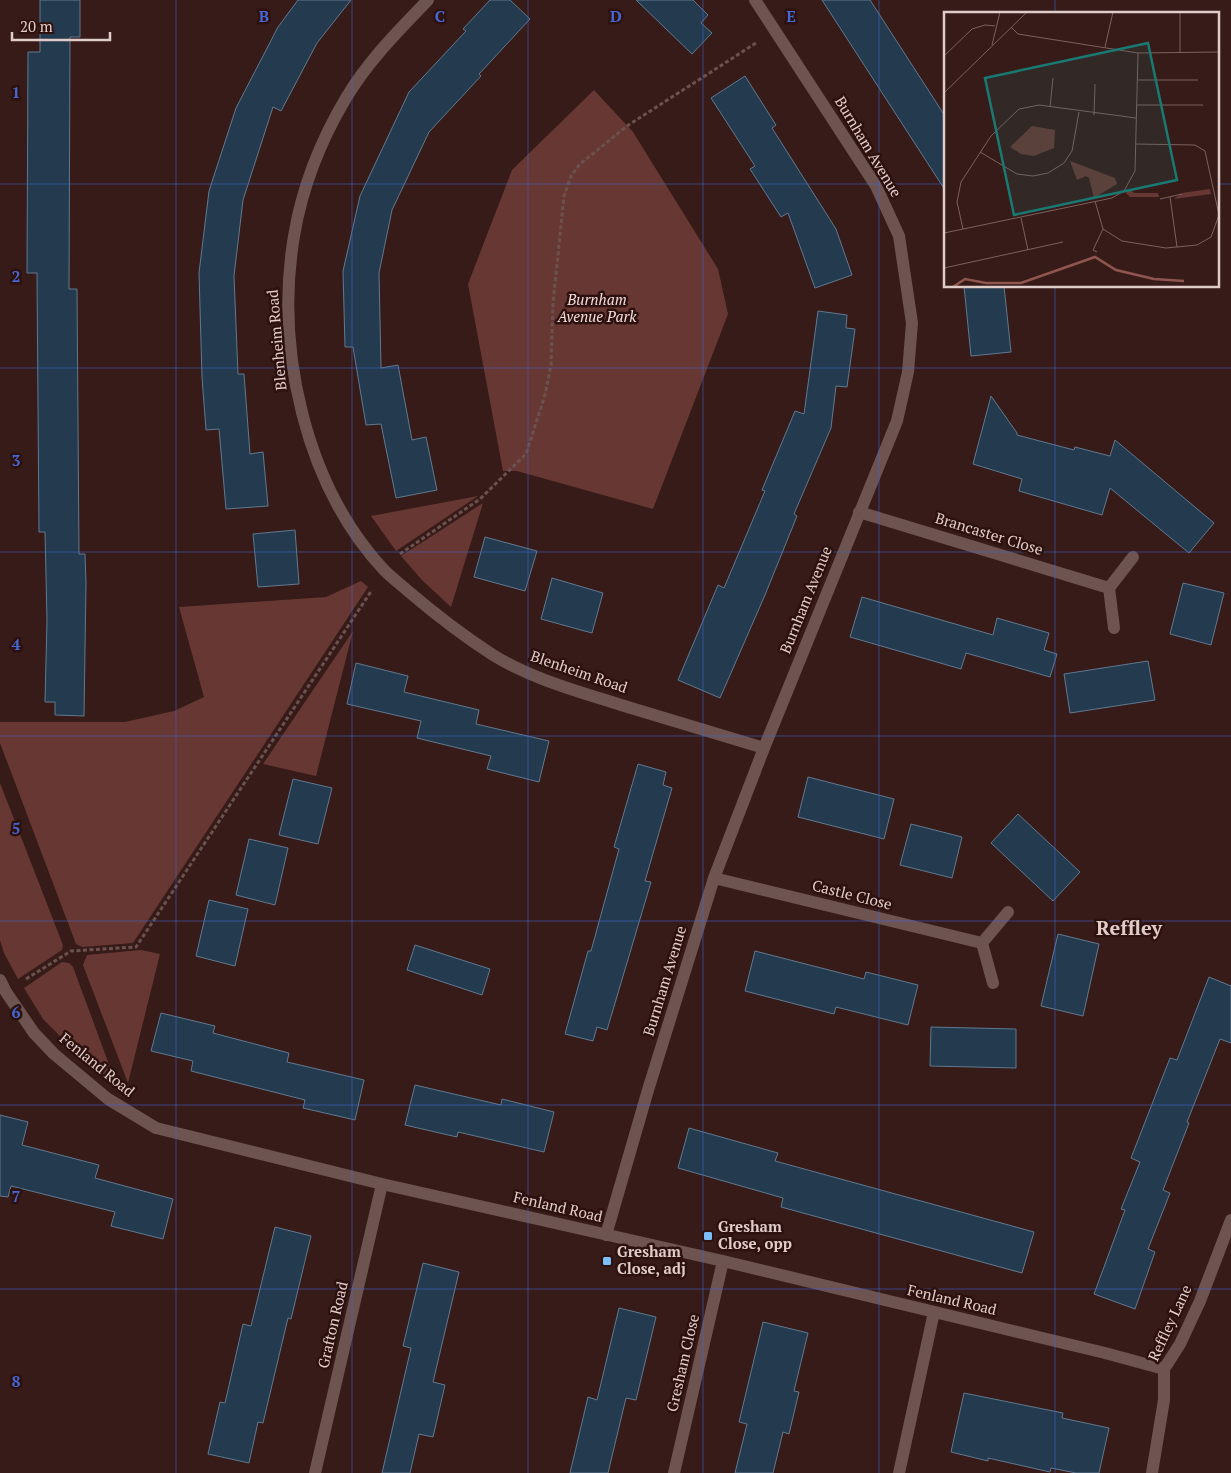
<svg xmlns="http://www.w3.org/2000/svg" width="1231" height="1473" font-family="'PT Serif',serif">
  <rect width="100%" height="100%" fill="#371b18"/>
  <!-- green -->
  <path fill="#673833" d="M594,90L633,132L718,269L728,314L653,509L517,471H503L468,284L512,170Z
    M478,496L396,551L371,516Z
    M483,503L451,607L422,580L401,556Z
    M361,581L368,587L133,943L82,947L76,944L0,743V722H125L174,711L204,697L179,607L326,597Z
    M353,631L316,776L263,764Z
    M0,783L63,945L62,950L18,979L4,953L0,940Z
    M141,950L160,954L128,1083L83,965L87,955Z
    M62,962L69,963L73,967L114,1078L111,1083L88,1064L43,1019L24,988Z"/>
  <!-- building -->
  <path fill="#243b4f" stroke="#607990" d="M40,0H80V37H70L69,289H77L79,554H85L86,583L84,716L55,715V702H45L47,620L45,532H39L37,273H27L28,52H40Z
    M298,0H351L317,43L281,111L273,107L243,200L234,276L238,374H244L250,454L263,452L268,506L226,509L219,429L206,430L202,377L199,273L209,191L236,108L278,27Z
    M490,0H510L530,19L479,74L481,76L429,132L392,210L379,273L381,368L398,365L412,440L426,437L437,490L396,498L381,424L366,425L353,347H345L343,271L360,196L409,92L466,31L463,29Z
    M636,0H693L708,15L701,23L712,33L692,54Z
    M822,0H870L945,116V190Z
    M745,76L776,125L772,128L836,229L852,275L815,288L788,213L781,217L750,169L755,166L711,98Z
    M964,286H1004L1011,352L971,356Z
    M818,311L847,315L846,328L855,329L847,387L836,386L831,428L794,514L797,516L765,595L720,698L678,680L718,585L724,588L765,491L762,490L795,411L804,414Z
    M991,396L1017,433V435L1074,450L1075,447L1110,456L1115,440L1214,523L1189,553L1110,488L1102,515L1019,491L1022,479L973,464Z
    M295,530L299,584L258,587L253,534Z
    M485,537L537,551L525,591L474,577Z
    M552,578L603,593L592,633L541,619Z
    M1183,583L1224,593L1211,645L1170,634Z
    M862,597L993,635L997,618L1049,633L1044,650L1057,654L1050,677L966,653L961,669L850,637Z
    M1148,661L1155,700L1070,713L1064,674Z
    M356,663L408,676L404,692L479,710L476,724L549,741L539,782L487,769L491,756L417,738L421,721L347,704Z
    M638,764L666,772L663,785L672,788L645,881L651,882L607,1030L597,1027L593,1041L565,1034L588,951H591L619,849L614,847Z
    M808,777L894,799L884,839L798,817Z
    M293,779L332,788L318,844L279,835Z
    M1018,814L1080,872L1053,901L991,843Z
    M911,824L962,837L952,878L900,865Z
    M249,839L288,848L275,905L236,895Z
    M209,900L248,909L235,966L196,956Z
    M1058,934L1099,944L1083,1016L1041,1006Z
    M415,945L490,969L482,995L407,970Z
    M755,951L864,979L866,972L918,985L908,1025L836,1007L834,1014L745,991Z
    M1209,977L1231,986V1043L1220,1039L1187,1122L1189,1123L1163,1190L1170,1193L1148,1249L1155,1252L1135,1309L1094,1294L1125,1210L1121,1209L1140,1162L1131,1158L1170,1058L1177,1060Z
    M161,1013L215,1026L213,1033L289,1053L287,1062L364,1080L355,1120L303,1108L305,1100L191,1071L193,1061L151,1051Z
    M931,1027L1016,1029V1068L930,1066Z
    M415,1085L501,1105L502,1099L554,1112L544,1152L458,1132L457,1137L405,1125Z
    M0,1115L28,1122L22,1145L99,1165L95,1178L173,1199L163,1239L111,1226L115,1212L11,1186L8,1197L0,1196Z
    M689,1128L778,1153L775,1161L1034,1232L1022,1273L781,1207L783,1198L678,1168Z
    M275,1227L311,1236L291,1319L288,1318L263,1423L258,1422L249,1463L208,1454L220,1402L225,1403L243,1324L251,1326Z
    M423,1263L459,1272L433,1382L445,1385L433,1437L419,1434L410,1473H382L411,1348L403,1346Z
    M619,1308L656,1317L636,1400L626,1398L608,1473H570L588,1397L597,1400Z
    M763,1322L808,1333L794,1391L799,1392L789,1434L783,1432L773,1473H735L747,1424L739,1422Z
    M964,1393L1063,1413L1062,1418L1109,1428L1099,1473H1076L1051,1468L1050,1472L988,1458V1461L951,1452Z"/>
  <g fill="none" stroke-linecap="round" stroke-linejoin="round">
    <!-- path -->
    <path stroke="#6c524f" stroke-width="3" stroke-dasharray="4 2.5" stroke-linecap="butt" d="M400,554L480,499L526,454L545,395L551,365L553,303L564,196L571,176L580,164L627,126L756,43
      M26,979L71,951L136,947L372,590"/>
    <!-- minor -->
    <path stroke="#6d5450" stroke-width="12" d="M428,0C398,31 368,61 346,98C321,140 302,188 294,236C275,349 305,485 384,570C391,577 400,584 408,591C435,614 462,635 493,655C532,679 577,691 621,705C669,719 716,734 764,748
      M859,512L1109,588
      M1114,628L1109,588L1133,557
      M714,878L982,943
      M0,980L6,992L34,1033L54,1054L108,1099L156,1128L382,1184L723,1261L1105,1353L1164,1369
      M993,983L982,943L1008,912
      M606,1235L648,1090L714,878L764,748L897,421L908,372L912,323L899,236L876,186L755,0
      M315,1473L382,1184
      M674,1473L723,1261
      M899,1473L934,1312
      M1152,1473L1164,1400V1369L1180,1344L1200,1301L1231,1220"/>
  </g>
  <!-- grid -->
  <path fill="none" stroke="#4467d5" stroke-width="1" stroke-opacity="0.55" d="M176,0V1473M352,0V1473M528,0V1473M703,0V1473M879,0V1473M1055,0V14M0,184H945M1217,184H1231M1055,286V1473M0,368H1231M0,552H1231M0,736H1231M0,921H1231M0,1105H1231M0,1289H1231"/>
  <!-- markers -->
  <g fill="#7bbef8" stroke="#2d110e" stroke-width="2">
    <rect x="703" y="1231" width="10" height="10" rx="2.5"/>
    <rect x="602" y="1256" width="10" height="10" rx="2.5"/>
  </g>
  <g text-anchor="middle" stroke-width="5" stroke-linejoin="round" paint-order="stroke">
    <!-- street labels -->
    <g font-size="15" fill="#e0ccc9" stroke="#2d110e">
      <text transform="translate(868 147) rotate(59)" y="5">Burnham Avenue</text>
      <text transform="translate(277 340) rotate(-95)" y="5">Blenheim Road</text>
      <text transform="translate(989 534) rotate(17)" y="5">Brancaster Close</text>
      <text transform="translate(806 600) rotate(-68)" y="5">Burnham Avenue</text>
      <text transform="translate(579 672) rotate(19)" y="5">Blenheim Road</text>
      <text transform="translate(852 895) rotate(14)" y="5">Castle Close</text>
      <text transform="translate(665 981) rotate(-73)" y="5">Burnham Avenue</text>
      <text transform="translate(97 1065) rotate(39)" y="5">Fenland Road</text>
      <text transform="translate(558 1207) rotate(13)" y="5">Fenland Road</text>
      <text transform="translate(952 1300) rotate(13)" y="5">Fenland Road</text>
      <text transform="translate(1170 1323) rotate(-65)" y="5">Reffley Lane</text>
      <text transform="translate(333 1325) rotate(-77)" y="5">Grafton Road</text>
      <text transform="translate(683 1363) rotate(-77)" y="5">Gresham Close</text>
    </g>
    <!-- park labels -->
    <g font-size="15" font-style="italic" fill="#f2dedc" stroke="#2d110e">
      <text x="597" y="305">Burnham<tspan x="597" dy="17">Avenue Park</tspan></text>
    </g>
    <!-- poi labels -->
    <g font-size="15" font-weight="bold" fill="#e0ccc9" stroke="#2d110e" text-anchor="start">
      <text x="718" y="1232">Gresham<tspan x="718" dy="17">Close, opp</tspan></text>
      <text x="617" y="1257">Gresham<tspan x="617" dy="17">Close, adj</tspan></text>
    </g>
    <!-- district labels -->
    <g font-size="20" font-weight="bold" fill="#e0ccc9" stroke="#2d110e">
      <text x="1129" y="935">Reffley</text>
    </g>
  </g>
  <!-- overview -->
  <g transform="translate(944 12)">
    <rect width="275" height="275" fill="#371b18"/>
    <path d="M88,114L111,118L110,136L90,144L77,142L66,135ZM126,149L171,166L173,172L150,186L145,166L142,164L133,168ZM186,177L190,181H214L215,185H186L182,181ZM266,177L267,182L230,187L238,181Z" fill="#673833"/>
    <path fill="none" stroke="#8f564f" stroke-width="2.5" d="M9,275L21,267L42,271H77L151,245L172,258L210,267L240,269"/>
    <path fill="none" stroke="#7b625f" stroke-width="1" d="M67,15L74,22L194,41L275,40M48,33L56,0M161,35L169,0M236,40V0M0,44L28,17L41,13L51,14M193,68H254M0,81L83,0M193,93H259M106,95L109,66M150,103L151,72M36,140L73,162L89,164L104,161L120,151L128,139L135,100M226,185L233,235M216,187L238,182M151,189L159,217L178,229L222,236L253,233L267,225L275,203L261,139L251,133L192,132M77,206L84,238M19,217L13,190L17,170L47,124L75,97L95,93L192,106M0,221L168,186L180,179L191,159L194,41M153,240L149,238L159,217M0,256L119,230"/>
    <path fill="#197a73" fill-opacity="0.15" stroke="#197a73" stroke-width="2.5" d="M204,31L233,168L70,203L41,66Z"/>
    <rect width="275" height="275" fill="none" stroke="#e0ccc9" stroke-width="2.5"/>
  </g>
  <g font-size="16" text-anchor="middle" font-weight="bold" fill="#4467d5" stroke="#2d110e" stroke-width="5" stroke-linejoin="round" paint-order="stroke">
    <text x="264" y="22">B</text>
    <text x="440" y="22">C</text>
    <text x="616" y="22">D</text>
    <text x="791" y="22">E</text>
    <text x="16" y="98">1</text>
    <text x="16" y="282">2</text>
    <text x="16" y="466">3</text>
    <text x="16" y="650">4</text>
    <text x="16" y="834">5</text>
    <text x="16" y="1018">6</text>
    <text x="16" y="1202">7</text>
    <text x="16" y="1387">8</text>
  </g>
  <!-- scale -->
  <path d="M12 32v8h98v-8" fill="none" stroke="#e0ccc9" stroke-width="2.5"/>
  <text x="20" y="32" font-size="15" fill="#e0ccc9" stroke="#2d110e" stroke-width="4" paint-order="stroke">20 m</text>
</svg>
